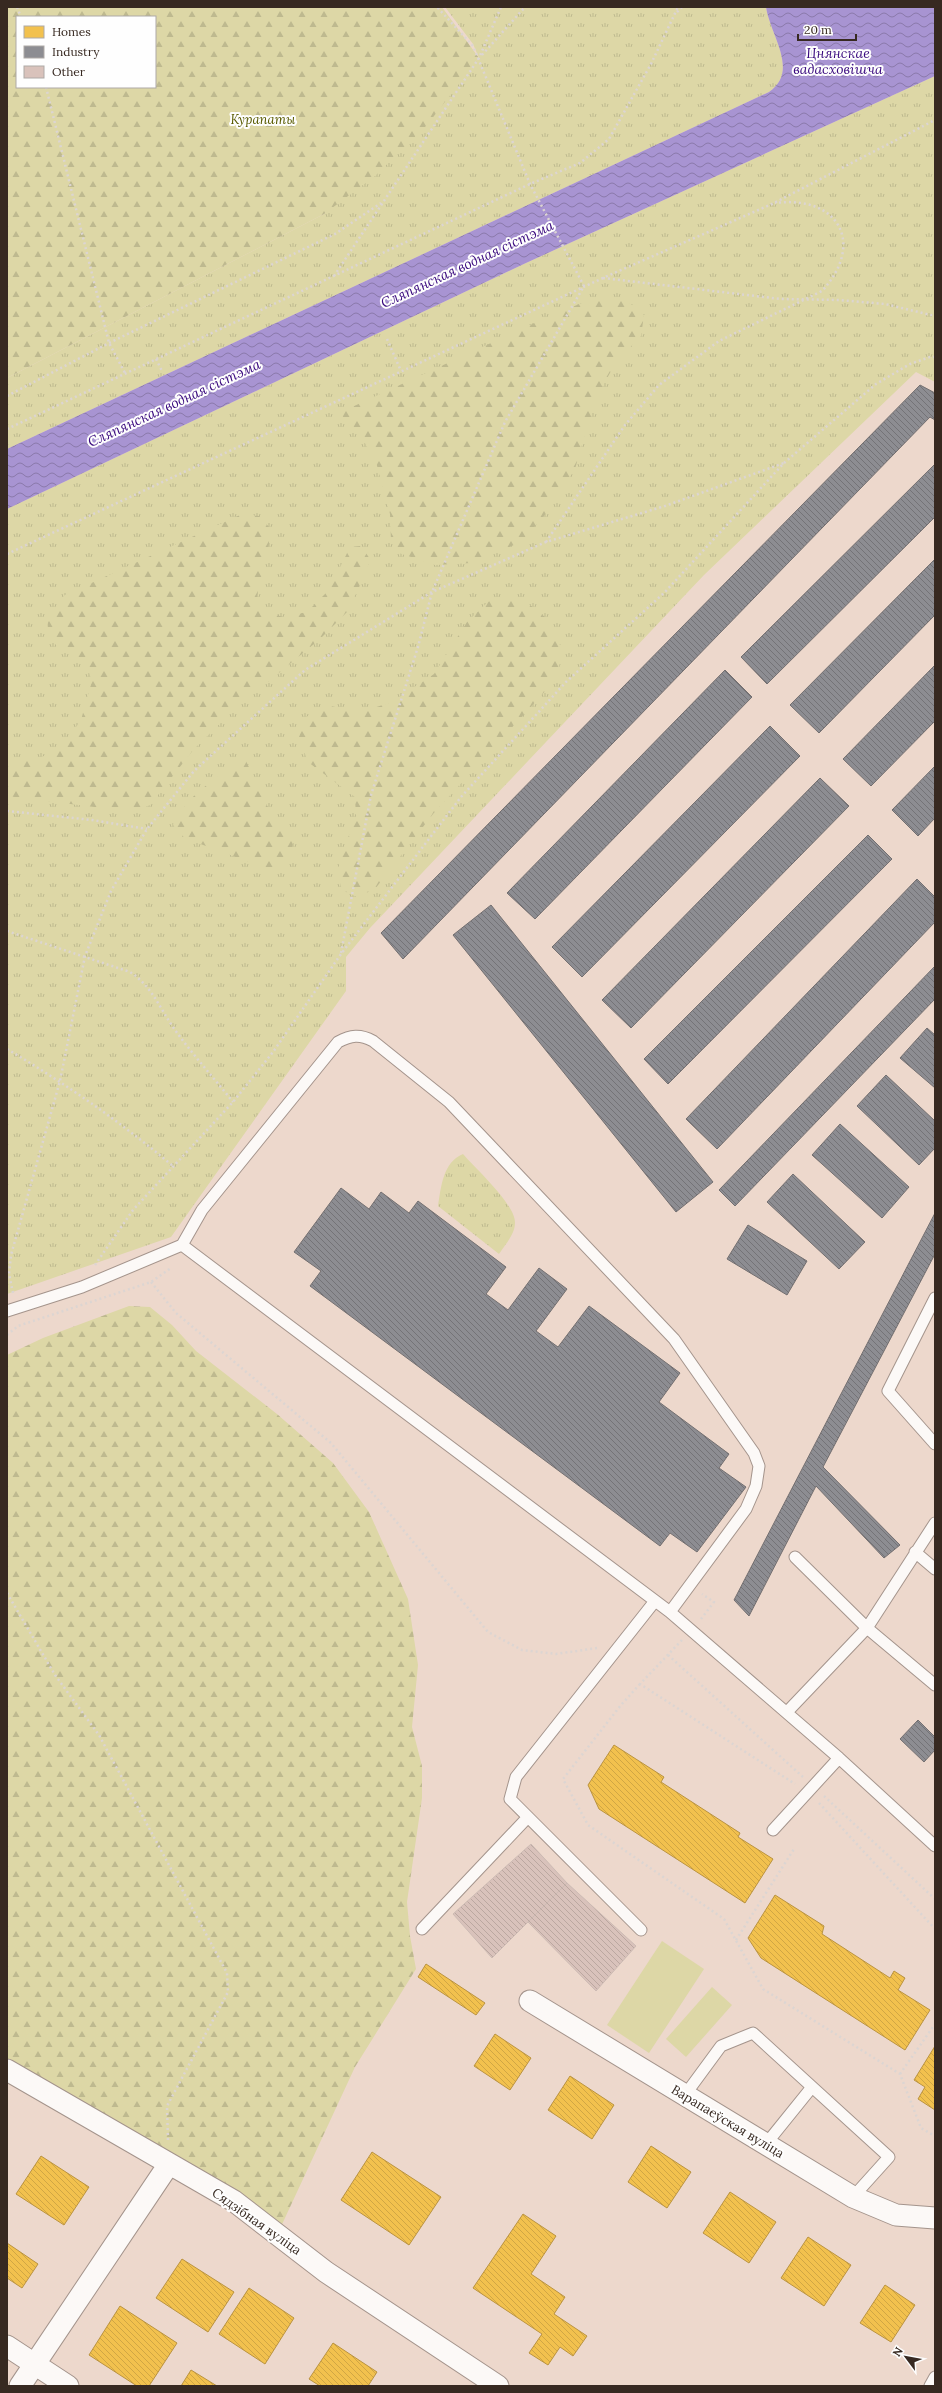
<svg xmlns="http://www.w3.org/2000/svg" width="942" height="2393" font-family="Lora,serif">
  <defs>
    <pattern id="grass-tufts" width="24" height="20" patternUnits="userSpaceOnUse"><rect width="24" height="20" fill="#ddd7a6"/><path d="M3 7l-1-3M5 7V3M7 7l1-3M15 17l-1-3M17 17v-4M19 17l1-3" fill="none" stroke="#beb98f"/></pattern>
    <pattern id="forest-firs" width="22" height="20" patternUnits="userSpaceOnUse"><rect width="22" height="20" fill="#ddd7a6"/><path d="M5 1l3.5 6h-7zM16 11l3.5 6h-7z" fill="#beb98f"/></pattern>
    <pattern id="water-waves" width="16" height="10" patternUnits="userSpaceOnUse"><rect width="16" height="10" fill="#a894d2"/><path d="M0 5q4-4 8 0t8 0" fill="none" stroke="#8a79aa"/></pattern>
    <pattern id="homes-back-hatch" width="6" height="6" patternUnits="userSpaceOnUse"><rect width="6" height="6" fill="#f2c14e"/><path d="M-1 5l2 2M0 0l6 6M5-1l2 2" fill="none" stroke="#d0a644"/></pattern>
    <pattern id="industry-back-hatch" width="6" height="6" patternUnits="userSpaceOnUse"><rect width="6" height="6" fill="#8d8d92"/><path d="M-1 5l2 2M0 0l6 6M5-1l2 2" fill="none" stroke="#747377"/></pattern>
    <pattern id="building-back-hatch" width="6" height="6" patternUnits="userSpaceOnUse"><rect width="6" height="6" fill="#d9c2bb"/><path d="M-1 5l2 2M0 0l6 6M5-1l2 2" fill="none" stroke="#bba7a0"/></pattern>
  </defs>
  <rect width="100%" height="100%" fill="#edd8cc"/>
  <!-- grass -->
  <path fill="url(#grass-tufts)" d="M445,7H766C770,35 800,71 769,92L7,449V378L324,214L479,58L473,44Z
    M935,76V382L916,372L704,575L370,928L346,957V991L171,1237L7,1294V509L526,263Z
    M463,1154C476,1169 516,1205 515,1223C515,1234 505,1245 499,1254L438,1206C441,1187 443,1162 463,1154Z"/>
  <!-- forest -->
  <path fill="url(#forest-firs)" fill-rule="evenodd" d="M7,7H442L479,58L427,125L375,176L324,214L7,378ZM17,17H155V87H17Z
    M597,297L626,300L644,315L641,336L616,362L600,391L587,427L575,469L544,516L521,542L471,563L435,565L399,553L391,541L390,514L376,462L358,431L339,413L552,315Z
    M242,514L259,516L269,527V544L257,596L264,611L283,617L307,612L329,590L350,547L361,546L370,559L367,570L348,611L320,639L234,710L194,749L150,805L134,812L7,796V759H36L60,750L81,720L92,681L85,661C67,654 45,644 48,621C50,613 59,603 63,596Z
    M490,600H512L530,605L545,617L560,645L559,676L433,814L375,889L357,897L342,890L337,872L345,845L356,818L355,797L308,762L299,737L305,718L325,705L361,712L392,702L434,674L467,622Z
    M240,761H246L273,818L293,842C291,858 285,867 268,869L187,839L177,832L173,824L187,802L209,783Z
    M129,1306L150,1307L172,1325L196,1351L277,1414L333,1463L369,1512L408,1599L418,1665L412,1727L422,1766V1798L407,1902L410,1936L416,1969L355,2067L278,2233L7,2061V1355L43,1338Z"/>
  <!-- pitch -->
  <path fill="#ddd7a6" d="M662,1941L704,1969L649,2053L607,2025Z
    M712,1987L732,2005L686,2057L666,2039Z"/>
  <!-- water -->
  <path fill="url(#water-waves)" d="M766,7H935V76L526,263L7,509V449L769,92C800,71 770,35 766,7Z"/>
  <!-- homes -->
  <path fill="url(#homes-back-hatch)" stroke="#ba9340" d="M614,1745L664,1777L661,1782L740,1833L738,1837L773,1859L745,1903L599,1809L588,1785Z
    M775,1895L824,1926L822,1934L890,1978L894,1971L905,1978L898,1990L930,2010L905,2050L761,1958L748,1938Z
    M426,1964L485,2003L476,2015L418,1977Z
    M495,2034L531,2058L510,2090L474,2066Z
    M935,2046V2110L918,2099L925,2087L914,2080Z
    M570,2076L614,2105L592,2139L548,2110Z
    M651,2146L691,2172L667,2208L628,2182Z
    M372,2152L441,2197L409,2245L341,2200Z
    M41,2156L89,2187L64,2225L16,2194Z
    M730,2192L776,2222L749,2263L703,2233Z
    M523,2214L556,2236L531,2274L565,2297L554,2314L587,2336L573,2356L560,2347L548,2365L529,2353L542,2334L473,2288Z
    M808,2237L851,2265L824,2306L781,2278Z
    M7,2243L38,2264L22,2288L7,2278Z
    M182,2259L234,2292L208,2332L156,2298Z
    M885,2285L915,2305L891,2342L860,2323Z
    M249,2288L294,2318L265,2364L219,2334Z
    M120,2306L177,2343L149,2386H137L89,2355Z
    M333,2343L377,2372L368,2386H320L309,2379Z
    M191,2370L217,2386H181Z"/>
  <!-- industry -->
  <path fill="url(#industry-back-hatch)" stroke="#736f70" d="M920,385L935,393V420L930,417L403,959L381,933Z
    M935,464V517L767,684L741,657Z
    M935,559V615L819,733L790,705Z
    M935,665V721L871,786L843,759Z
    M725,670L752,697L535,919L507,893Z
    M770,726L800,756L582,977L552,947Z
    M935,766V818L918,836L892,810Z
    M820,778L849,806L631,1028L602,1000Z
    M868,835L892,859L668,1084L644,1059Z
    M917,879L935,897V922L717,1149L686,1119Z
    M491,905L713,1182L676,1212L453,935Z
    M935,966V999L735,1206L719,1190Z
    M927,1028L935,1035V1088L900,1058Z
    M886,1075L935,1121V1148L919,1165L857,1106Z
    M840,1124L909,1187L882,1218L812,1155Z
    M793,1174L865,1242L839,1269L767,1202Z
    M341,1188L369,1209L381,1192L409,1213L418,1201L506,1267L486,1294L508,1310L539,1268L567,1289L536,1331L558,1347L589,1306L680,1373L659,1402L729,1454L719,1468L746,1487L697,1552L670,1533L660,1546L310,1286L321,1271L294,1252Z
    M935,1213V1254L823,1467L900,1545L884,1558L816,1486L749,1616L734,1600Z
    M748,1225L807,1261L787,1295L727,1259Z
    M918,1720L935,1737V1750L924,1762L900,1739Z"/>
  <!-- building -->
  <path fill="url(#building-back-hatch)" stroke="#cdbbb4" d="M531,1844L567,1883L492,1958L453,1914Z
    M567,1883L636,1946L596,1991L528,1922Z"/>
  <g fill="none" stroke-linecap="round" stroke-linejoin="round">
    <!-- service casing -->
    <g stroke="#a4948c" stroke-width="13">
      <path id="service" d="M182,1245L670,1612L839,1758L935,1846
        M935,1298L888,1391L935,1444
        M7,1311L82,1287L182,1245L202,1210L338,1042C351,1035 360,1034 373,1041L449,1102L674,1339L754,1453L759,1466L756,1486L746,1509L670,1612
        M915,1552L935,1569
        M795,1557L867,1628L935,1685
        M787,1712L867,1628L935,1523
        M773,1830L839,1758
        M422,1929L528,1817
        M641,1930L510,1799L516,1777L655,1601
        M685,2095L721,2046L753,2033L889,2157L853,2197
        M766,2144L812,2087
        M930,2386L935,2377"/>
    </g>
    <!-- minor casing -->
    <g stroke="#a4948c" stroke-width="23">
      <path id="minor" d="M530,2001L853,2197L896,2215L935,2218
        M7,2070L234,2201L326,2272L498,2386
        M7,2346L68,2386
        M20,2386L169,2164"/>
    </g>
    <!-- path -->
    <path stroke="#dcd5d2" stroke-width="2.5" stroke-dasharray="2 3" stroke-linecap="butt" d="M17,7L21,17
      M677,12L682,7
      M482,55L525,7
      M46,87L109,343L125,373
      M334,276L479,58L501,7
      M603,278L781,299L839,300L885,304L935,316
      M387,339L401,371
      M156,359L162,371
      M7,396L109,343L335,234L381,203
      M7,429L530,184L580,163L609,139L651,64L678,7
      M546,542L625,425L659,385L719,341L822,291C866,243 838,195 775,203
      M7,554L603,278L772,204L935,120
      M7,811L92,820L147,829
      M7,931L130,972C152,986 160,1009 175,1030C193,1055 214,1078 233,1102
      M341,953L371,795L418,647L432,592L505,422L584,286L530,184L473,46L437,7
      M7,1049C66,1084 122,1123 174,1167
      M95,1265L133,1210L233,1102L273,1052L341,954L461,797L566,682L665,592L784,463L876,384L910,364L930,357H935
      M151,1282L176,1313L331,1443L488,1632L522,1650L556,1654L597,1648
      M13,1293L9,1274L11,1255L60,1081L85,956L111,891L147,829L194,771L305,670L432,592L546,542L665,506L784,463
      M7,1335L18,1326L151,1282L171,1268
      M7,1593L55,1675L99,1735L227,1973L228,1992L167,2106L168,2140
      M701,1619L714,1602L702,1594
      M682,1640L640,1684L795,1784
      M668,1655L803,1777
      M640,1684L621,1705L563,1779L588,1825L724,1919L763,1989L900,2074L921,2128L935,2136
      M824,1796L935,1899
      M819,1803L935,1929
      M736,1940L794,1849
      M900,2074L935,2024"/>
    <!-- service -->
    <use href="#service" stroke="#fcf9f7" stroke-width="11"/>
    <!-- minor -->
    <use href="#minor" stroke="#fcf9f7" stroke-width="21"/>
  </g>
  <g text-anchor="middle" stroke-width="4" stroke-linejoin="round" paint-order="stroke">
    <!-- park labels -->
    <g font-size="13" font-style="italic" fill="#595b00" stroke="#fefefe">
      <text x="263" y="124">Курапаты</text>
    </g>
    <!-- street labels -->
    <g font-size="13" fill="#372921" stroke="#fefefe">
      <text transform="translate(728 2121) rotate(31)" y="5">Варапаеўская вуліца</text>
      <text transform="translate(257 2221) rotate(35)" y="5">Сядзібная вуліца</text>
    </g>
    <!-- water labels -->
    <g font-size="14" font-style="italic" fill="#39097e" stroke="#fefefe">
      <text x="838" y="58">Цнянскае<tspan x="838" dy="16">вадасховішча</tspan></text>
      <text transform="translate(467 264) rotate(-25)" y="5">Сляпянская водная сістэма</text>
      <text transform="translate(174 403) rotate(-25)" y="5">Сляпянская водная сістэма</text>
    </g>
  </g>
  <!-- border -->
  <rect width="942" height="2393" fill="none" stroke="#372921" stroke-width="16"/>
  <!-- legend -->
  <rect x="16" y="16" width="140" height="72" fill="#fefefe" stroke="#aea9a6"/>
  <rect x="24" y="26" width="20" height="12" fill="#f2c14e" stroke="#aea9a6"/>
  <text x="52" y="36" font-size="12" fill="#372921">Homes</text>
  <rect x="24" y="46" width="20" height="12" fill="#8d8d92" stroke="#aea9a6"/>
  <text x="52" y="56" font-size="12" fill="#372921">Industry</text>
  <rect x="24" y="66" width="20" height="12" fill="#d9c2bb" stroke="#aea9a6"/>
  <text x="52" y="76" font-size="12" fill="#372921">Other</text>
  <!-- north arrow -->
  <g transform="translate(906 2357) rotate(302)" stroke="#fefefe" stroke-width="3" paint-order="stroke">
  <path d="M0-3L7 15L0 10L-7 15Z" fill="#372921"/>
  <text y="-6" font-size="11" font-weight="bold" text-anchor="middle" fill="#372921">N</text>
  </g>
  <!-- scale -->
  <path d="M798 34v6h58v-6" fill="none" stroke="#372921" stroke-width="2"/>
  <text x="804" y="34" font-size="12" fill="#372921" stroke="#fefefe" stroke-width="3" paint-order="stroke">20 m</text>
</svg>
